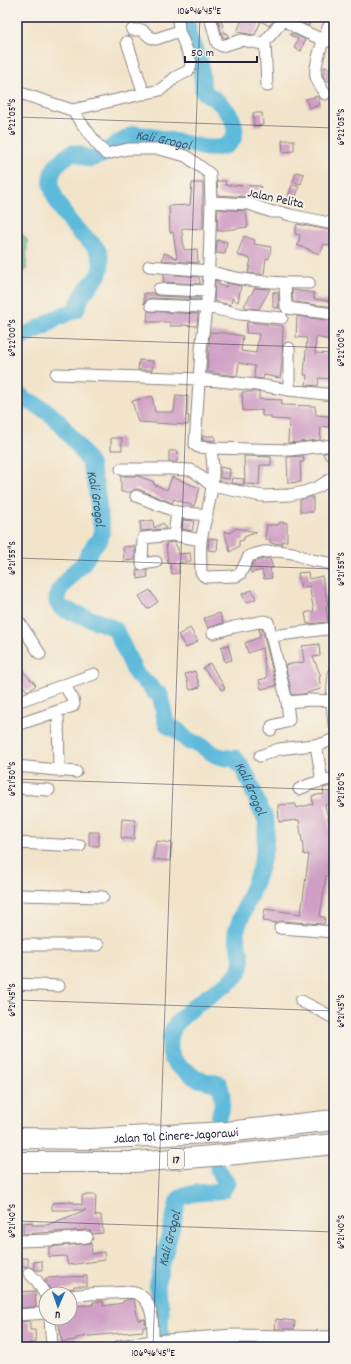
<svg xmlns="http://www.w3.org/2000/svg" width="351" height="1364" font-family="Dekko,sans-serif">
  <rect width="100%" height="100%" fill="#f7f3e8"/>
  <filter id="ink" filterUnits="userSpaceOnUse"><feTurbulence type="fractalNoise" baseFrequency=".025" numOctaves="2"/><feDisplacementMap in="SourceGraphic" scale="8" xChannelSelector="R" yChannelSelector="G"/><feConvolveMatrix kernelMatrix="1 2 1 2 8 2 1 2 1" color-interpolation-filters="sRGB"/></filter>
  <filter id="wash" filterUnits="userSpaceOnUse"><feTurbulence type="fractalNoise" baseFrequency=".012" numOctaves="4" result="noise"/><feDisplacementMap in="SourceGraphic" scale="16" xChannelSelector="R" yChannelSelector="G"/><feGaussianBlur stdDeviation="0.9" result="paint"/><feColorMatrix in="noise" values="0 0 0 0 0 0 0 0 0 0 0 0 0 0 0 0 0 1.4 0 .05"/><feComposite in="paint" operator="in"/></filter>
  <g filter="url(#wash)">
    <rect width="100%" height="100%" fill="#f2e4cb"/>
    <!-- green -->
    <path fill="#71c98f" stroke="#4a7665" d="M17,228L27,240L26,270L17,277Z"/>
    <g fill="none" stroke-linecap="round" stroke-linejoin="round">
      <!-- river -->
      <g stroke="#5dbadb" stroke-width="17">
        <path id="s1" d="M17,339L44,326L54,319L76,310C78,305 80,300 82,296C90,281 105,278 100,256C98,245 85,239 78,231C67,220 49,194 51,178C52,167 63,158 72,153L79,154L90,159L102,155L116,144L121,142L134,134L145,135L206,148C212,148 219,149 225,146C241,139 235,119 225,109C219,101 211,97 203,91L201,65L188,34V27L184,17"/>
        <path id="s2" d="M17,395L21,396L28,402L33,403L49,413L59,422L79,447L90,464L96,487L102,532L100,540L94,545L83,564L73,573L60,589L57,596V602L61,608L107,625L115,629L136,674L149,685L154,692L160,695L166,723L170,727L177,730L189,742C206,742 209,760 235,758C246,771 251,785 257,801C259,808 264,814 266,821C267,824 266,829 266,833C266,867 246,899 236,932C236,948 247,955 238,973C234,980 226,984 219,989C205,998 181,1015 173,1029C170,1034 170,1041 170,1047C170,1062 176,1065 188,1072C191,1074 194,1078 198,1079C204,1081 212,1082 219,1084C224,1096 223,1106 219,1118"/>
        <path id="s3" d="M163,1347L160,1334L161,1307L158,1298L157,1282L174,1218L178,1200C193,1189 207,1195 223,1190L227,1183L218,1170"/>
      </g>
    </g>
    <g id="blocks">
      <!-- building -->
      <path fill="#cf9ec4" d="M217,17H220L225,34L227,33L228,37L223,38Z
        M243,17H275V19L269,26L261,21L255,35L237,32Z
        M300,17H313L308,26L298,20Z
        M291,33L305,40L301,51L294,48L298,39L290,35Z
        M324,67L334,70V83L325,80L323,76Z
        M318,96L320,105L309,108L306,99Z
        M253,113H262L263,125L254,126Z
        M282,140H294V151L283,152Z
        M296,172L304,174L301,184L293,182Z
        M217,181H226L225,185L261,186L258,200L249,197L218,195Z
        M192,183H203V229L182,228V232L184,250L197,249L198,263L162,260L164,253L177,258L173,232L170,233L169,206L190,205Z
        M292,185L299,187L295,200L288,198Z
        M218,209L246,211L248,227L217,231Z
        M297,224L334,231V247L324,244L320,254L308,250L309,249L298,246L300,235L295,234Z
        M244,236L255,240L254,244L271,247L269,259L266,258L264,274L248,273L251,259L237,255Z
        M217,240L227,242L225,254L216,253Z
        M164,274L199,277L200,284L163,282Z
        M215,280L219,281V285L226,287L227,283L241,286L238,302L232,298L231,305L214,301Z
        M255,288L270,289L259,309L248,308L244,306Z
        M292,290L314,293V299L334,302V307L293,302Z
        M273,292H278L279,308H273Z
        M144,293H153L159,296L200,298V300L151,298L147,299L144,304Z
        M148,311L198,314L197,326L182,325V326H170V322H147Z
        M297,316L334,321V341L316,337L315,353L334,354L333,379L319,378L318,386L306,385L307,375H304L307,338L296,337Z
        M247,322L283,326L282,364L280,378L264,375L263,379L254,378L255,366L239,363L237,376L207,372L210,332L225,333L243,336L241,351L256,353L259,334L246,333Z
        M139,360L153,361L152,370H138Z
        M242,392H259V399L282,400L281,405L315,406L316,415L330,416L329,427L321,426L320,440L288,443L289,420L271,419V416H262V410L243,411Z
        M176,395L188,396L187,416H189L188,425L138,422L132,401L152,396L155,412H174Z
        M203,436H215V441L202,440Z
        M111,438H122V450H111Z
        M169,451H178L177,462H169Z
        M334,452V460L325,458L323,453Z
        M244,456L271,457V465H260L259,485L245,484Z
        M303,456L304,462H300L301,482L288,483L287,457Z
        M220,467L230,469L229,479L220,478Z
        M121,476H138L154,482L153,484L167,490L172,477L200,488L194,506L174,499L172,503L138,489H135L131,492H121Z
        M232,478L244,479L243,485L231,483Z
        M310,497H313V512H300V500Z
        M153,520L154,528L163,523L166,529L141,531L140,522Z
        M183,520L194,521L192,531L182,529Z
        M281,522L287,523V541H282V544L270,543V539H265L267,525H277Z
        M236,528L257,532L244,537V540L239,541V546L230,552L224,531L230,533Z
        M209,538L218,539L217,551L208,550Z
        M174,542L178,548V554L190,553L191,561L178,563L179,573L172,574L170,563H168L166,543Z
        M135,546V560L124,561L123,547Z
        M264,559H270L273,568H270L272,578L264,579L262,570L251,573L250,569L254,562Z
        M136,569L139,570H147L148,577L138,579Z
        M308,572L309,579L322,576L328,605L326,606L328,622L307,624L305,613L314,611L309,586L301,588L298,573Z
        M150,590L158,602L147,609L139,596Z
        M252,590L256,599L246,603L242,594Z
        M220,613L223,623L208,628L204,618Z
        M190,628L198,641L186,648L178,635Z
        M262,628L276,686L261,689L259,680L267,678L262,648L248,653L245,643L260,637L259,629Z
        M319,644L320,656L313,657L321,676L319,677L321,689L303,694L292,695L285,665L304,662L302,646Z
        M228,645L232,660L225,662L221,647Z
        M210,663L225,688L222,690L203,668Z
        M17,665L36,685L31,689L27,691L17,679Z
        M195,671L200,687L190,690L185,674Z
        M334,785V803L325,805L333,840L334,839V876L326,875L320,917H325L324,924L281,921L276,923L263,921L265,909L301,914L309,854L304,855L299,820L279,822L278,805L296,804V808L313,804L312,796L324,794L323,788Z
        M122,819L135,820L134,839L121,838Z
        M89,832H99V846H89Z
        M156,841L172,843L170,861L153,859Z
        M82,1195H96L95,1216L101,1215L103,1233L93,1234L90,1231L86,1230L23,1234V1223L32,1222V1225H47L86,1210H52V1203L71,1202L82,1205Z
        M91,1243L92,1254L104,1252L105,1260L68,1265L66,1256L49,1257V1247Z
        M17,1258H28V1266L17,1268Z
        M42,1261V1270H36L34,1268V1262Z
        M87,1276V1286H74V1288L68,1289L51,1290L46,1283V1278Z
        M35,1291L36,1307L20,1308V1300L17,1301V1292Z
        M131,1299L134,1300L138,1320L145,1319L146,1327H143V1331L90,1336L76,1338V1340L62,1342L58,1318H70V1306L93,1305V1302L103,1301V1306L123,1303V1301Z
        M276,1319L295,1321L294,1329H275Z
        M30,1321V1330H35L36,1343H29V1347H20L17,1322Z"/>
    </g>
  </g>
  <g filter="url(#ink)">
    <use href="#blocks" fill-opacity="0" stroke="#8a8383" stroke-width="1"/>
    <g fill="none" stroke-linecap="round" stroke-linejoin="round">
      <!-- minor casing -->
      <g stroke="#8a8383" stroke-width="13">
        <path id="minor" d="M210,17L217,43L222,46L242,40L263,44L284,19
          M282,17C290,27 321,40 334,42
          M132,30H142L150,37L156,39L179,31
          M127,42L144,94
          M265,42L267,86
          M17,92L72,110L160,90L176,77L188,71L190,68L191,63L189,55L179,31L178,17
          M325,94C322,89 318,83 316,77C313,65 327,29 333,17
          M72,110L96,143L106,154L128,149H159L186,156L210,174L211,202L208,291L201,350L195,445L198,447L210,448L290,450L334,445
          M211,202L249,204L272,212H280L290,215L334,224
          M149,266L209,271C241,282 276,283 309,283
          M285,283L286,306L287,308L334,314
          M159,289L208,291
          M151,305L206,307L240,314L282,318
          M289,348V390
          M56,374L200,379L265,386L289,390L334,395
          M210,448C219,479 206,511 201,541C200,551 201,562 201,572L203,575L206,577L237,576L240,574L249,556L263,552L278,551L293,553L311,560L334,564
          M121,469H169L191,470L196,473L212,486L262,496L289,495L304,492L318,487L334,477
          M136,496L177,512L174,535
          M177,512L207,515
          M156,562L142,564L143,538L174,535L201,540
          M17,620L20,623L40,654
          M213,633L234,627L264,621L268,622L287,702L289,720L286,722L272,726L271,730
          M272,636L334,628
          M334,674L332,701L334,724
          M17,702L94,674
          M287,702L311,700L334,701
          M58,711L59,771
          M17,725L73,706L74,704L73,699L64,685
          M316,745L322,781
          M260,756L279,749L322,744L334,739
          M17,766L76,772
          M17,788L49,790
          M299,789L311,784L334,778
          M17,843L80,846
          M17,895L103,897
          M280,928L334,932
          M17,945H98
          M17,984L59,986
          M301,1001L334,1018
          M17,1241L50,1240L87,1237
          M29,1273L37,1281L46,1296
          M70,1296C85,1294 99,1293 113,1293C120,1293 128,1291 135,1293C155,1299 153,1327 153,1342
          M17,1315L46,1313
          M50,1318L52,1347
          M234,1347L235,1336"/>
      </g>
      <!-- tertiary casing -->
      <g stroke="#8a8383" stroke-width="15">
        <path id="tertiary" d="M120,1347L153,1342L235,1336L334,1338"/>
      </g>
      <!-- motorway casing -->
      <g stroke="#8a8383" stroke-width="22">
        <g id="motorway">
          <path id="s4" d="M17,1138L91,1139L227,1132L334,1120"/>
          <path d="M17,1162H134L226,1155L334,1144"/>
        </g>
      </g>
      <!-- minor -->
      <use href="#minor" stroke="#fff" stroke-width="11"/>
      <!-- tertiary -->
      <use href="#tertiary" stroke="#fff" stroke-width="13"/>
      <!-- motorway -->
      <use href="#motorway" stroke="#fff" stroke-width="20"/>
    </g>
  </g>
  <!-- ticks -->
  <path fill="none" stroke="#22223b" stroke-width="1" stroke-opacity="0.45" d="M17,117L334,128M17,337L334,348M17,558L334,569M17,779L334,790M17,1000L334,1011M17,1221L334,1232M153,1347L200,17"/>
  <g text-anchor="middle" stroke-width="4" stroke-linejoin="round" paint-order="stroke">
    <!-- shield labels -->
    <rect fill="#f7f3e8" stroke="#62616f" stroke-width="1" x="168" y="1149" width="16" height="20" rx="3"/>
    <g font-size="12" font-weight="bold" fill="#22223b">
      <text x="176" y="1163">17</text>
    </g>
    <!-- street labels -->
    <g font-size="13" fill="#22223b" stroke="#f7f3e8">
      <text transform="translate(276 197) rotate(12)" y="5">Jalan Pelita</text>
      <text dy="5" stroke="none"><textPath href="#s4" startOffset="159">Jalan Tol Cinere-Jagorawi</textPath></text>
    </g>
    <!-- water labels -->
    <g font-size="14" font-style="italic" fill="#375773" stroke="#f7f3e8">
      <text dy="5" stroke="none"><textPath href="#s1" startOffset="356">Kali Grogol</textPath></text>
      <text dy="5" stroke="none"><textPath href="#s2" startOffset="138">Kali Grogol</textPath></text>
      <text dy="5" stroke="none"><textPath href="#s2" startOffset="548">Kali Grogol</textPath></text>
      <text dy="5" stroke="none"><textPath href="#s3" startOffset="111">Kali Grogol</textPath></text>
    </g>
  </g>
  <!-- margin -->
  <rect width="351" height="1364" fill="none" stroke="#f7f3e8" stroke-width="44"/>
  <!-- north arrow -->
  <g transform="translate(58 1306) rotate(182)"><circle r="19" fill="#f7f3e8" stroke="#a29fa3"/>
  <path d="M0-3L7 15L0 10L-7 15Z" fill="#1f6fb2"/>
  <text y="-6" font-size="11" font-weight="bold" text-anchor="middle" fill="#22223b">U</text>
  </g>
  <!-- scale -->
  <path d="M185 56v6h72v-6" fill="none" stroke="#22223b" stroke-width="2"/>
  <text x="191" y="56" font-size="12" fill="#22223b" stroke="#f7f3e8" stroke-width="3" paint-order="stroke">50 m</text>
  <rect x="22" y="22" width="307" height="1320" fill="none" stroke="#22223b" stroke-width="1.5"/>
  <g font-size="10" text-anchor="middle" fill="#22223b">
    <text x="199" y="14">106°46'45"E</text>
    <text transform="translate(11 117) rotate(-90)" y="4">6°22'05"S</text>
    <text transform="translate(340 127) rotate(-90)" y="4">6°22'05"S</text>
    <text transform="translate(11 338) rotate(-90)" y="4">6°22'00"S</text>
    <text transform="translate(340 348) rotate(-90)" y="4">6°22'00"S</text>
    <text transform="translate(11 558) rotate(-90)" y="4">6°21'55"S</text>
    <text transform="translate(340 569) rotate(-90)" y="4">6°21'55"S</text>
    <text transform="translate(11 779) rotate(-90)" y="4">6°21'50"S</text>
    <text transform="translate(340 790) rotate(-90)" y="4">6°21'50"S</text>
    <text transform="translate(11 1000) rotate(-90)" y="4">6°21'45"S</text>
    <text transform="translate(340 1011) rotate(-90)" y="4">6°21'45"S</text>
    <text transform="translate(11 1221) rotate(-90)" y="4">6°21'40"S</text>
    <text transform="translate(340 1232) rotate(-90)" y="4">6°21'40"S</text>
    <text x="153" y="1356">106°46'45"E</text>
  </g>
</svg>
